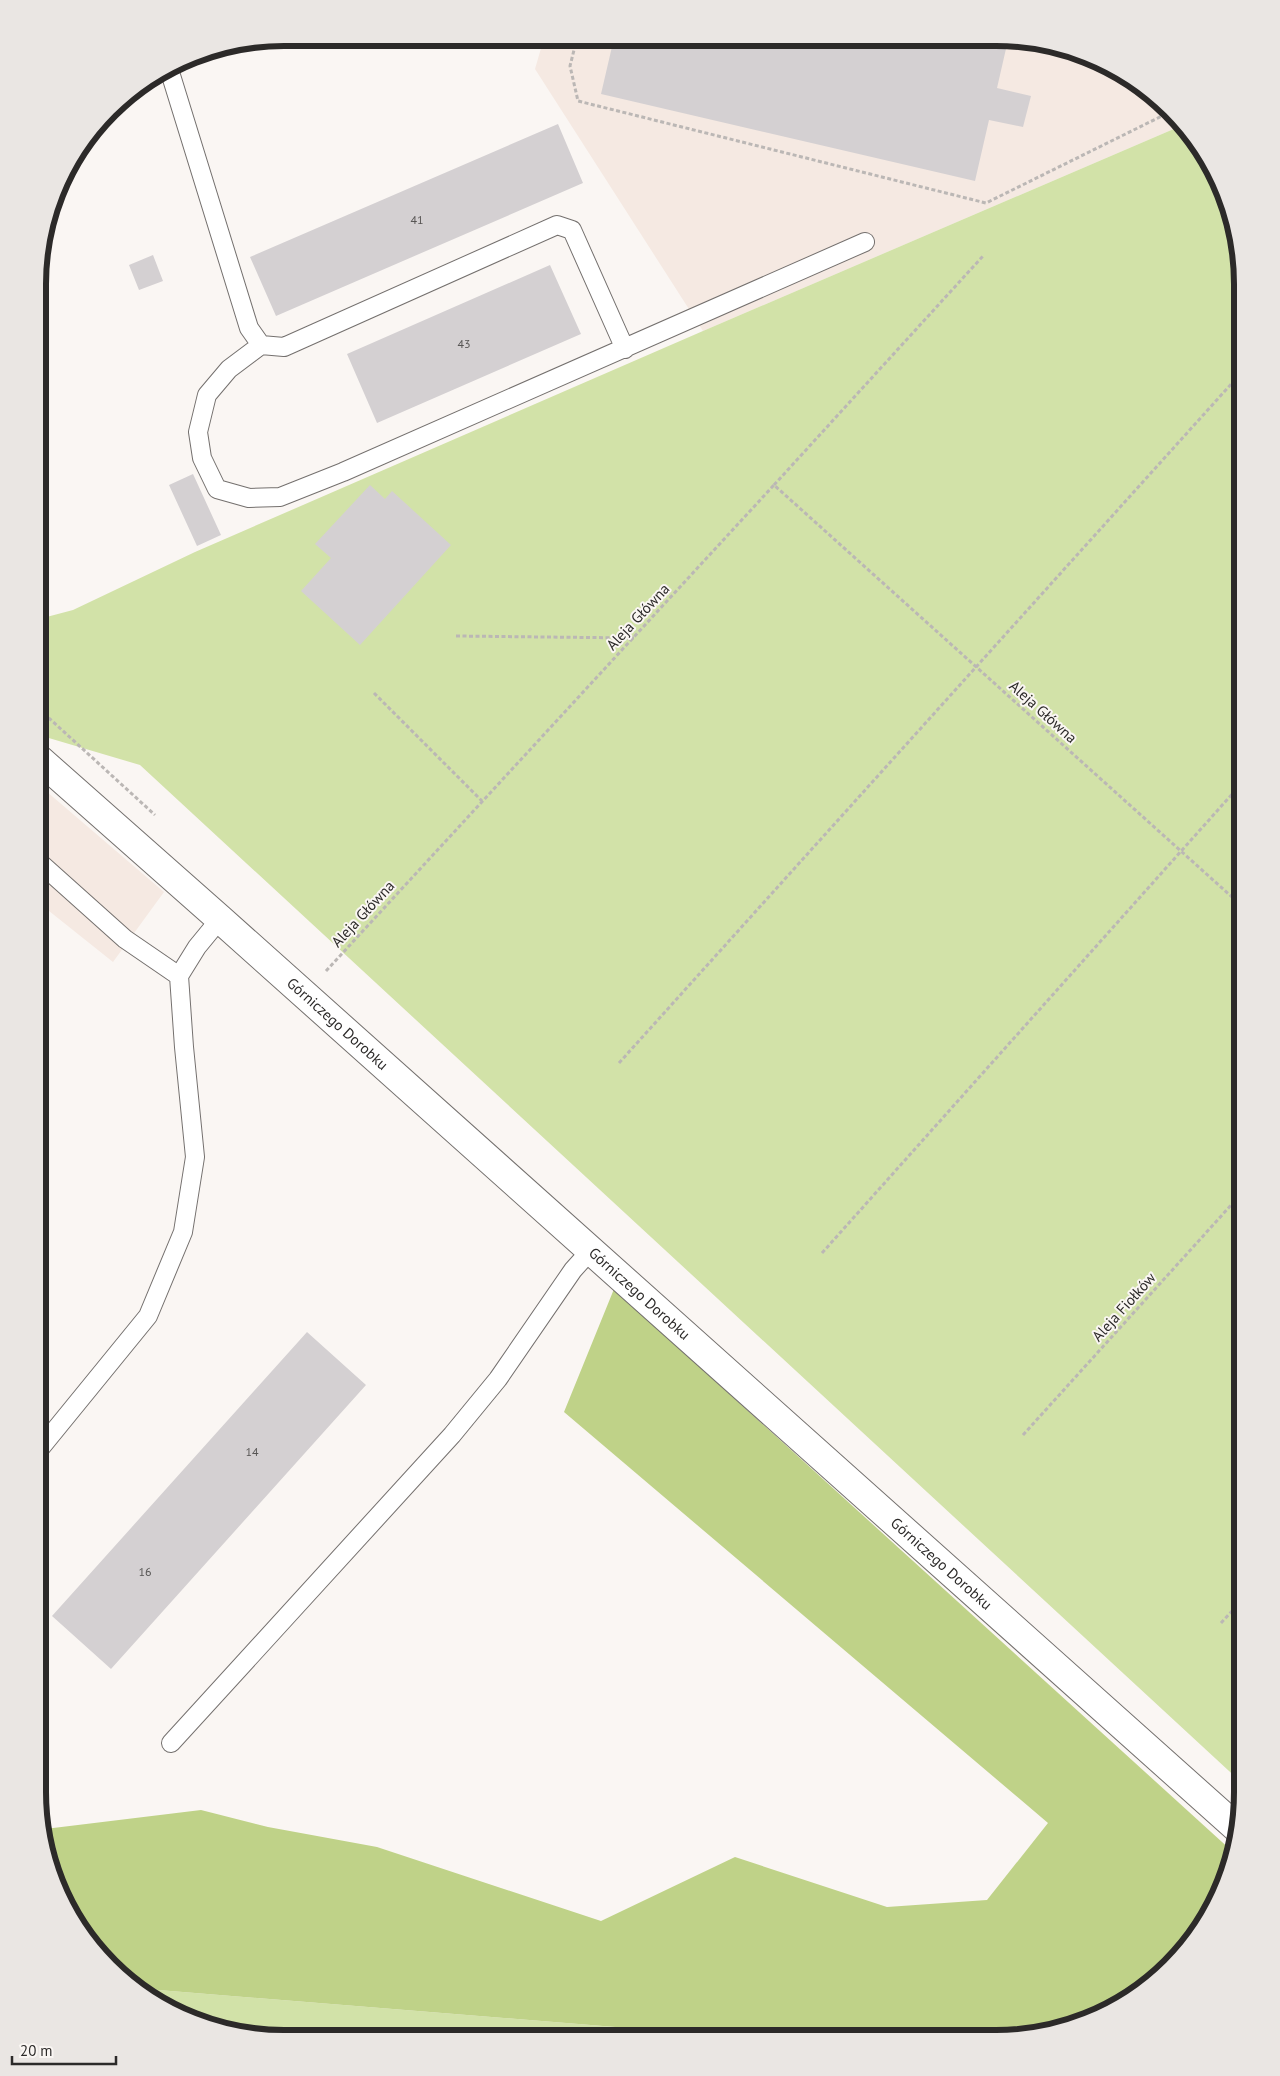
<svg xmlns="http://www.w3.org/2000/svg" width="1280" height="2076" font-family="'PT Sans',sans-serif">
  <rect width="100%" height="100%" fill="#faf6f3"/>
  <!-- built -->
  <path fill="#f5e9e2" d="M544,38L1029,40L1091,56L1146,89L1183,125L703,331L535,69Z
    M39,785L164,892L113,962L39,903Z"/>
  <!-- green -->
  <path fill="#d2e2a8" d="M1183,125L1192,134L1224,190L1242,284V1783L140,765L42,736L39,734V619L73,610L195,552L703,331Z
    M134,1988L750,2038L252,2036L189,2020Z"/>
  <!-- forest -->
  <path fill="#bfd288" d="M614,1289L1233,1852L1229,1872L1192,1942L1146,1987L1090,2020L997,2038H750L134,1988L88,1942L56,1886L45,1829L201,1810L268,1827L377,1847L601,1921L735,1857L887,1907L987,1900L1048,1823L564,1412Z"/>
  <!-- building -->
  <path fill="#d4d0d2" d="M614,38L1008,40L997,88L1031,96L1023,127L989,120L975,181L601,94Z
    M558,124L583,183L276,316L250,257Z
    M153,255L163,281L139,290L129,265Z
    M550,265L581,334L377,423L347,354Z
    M193,474L221,535L197,546L169,485Z
    M370,485L385,499L392,491L451,545L360,645L301,591L331,558L315,544Z
    M307,1332L366,1385L111,1669L52,1616Z"/>
  <g fill="none" stroke-linecap="round" stroke-linejoin="round">
    <!-- service casing -->
    <g stroke="#74706e" stroke-width="20">
      <path id="service" d="M169,69L249,328L261,345L284,347L557,225L572,230L625,349
        M261,345L229,369L207,395L198,432L202,458L217,489L249,498L280,497L343,472L865,242
        M39,862L125,939L179,976
        M38,1451L148,1316L183,1232L195,1157L184,1047L179,976L197,947L220,919
        M171,1743L452,1435L498,1379L573,1270L591,1250"/>
    </g>
    <!-- minor casing -->
    <g stroke="#74706e" stroke-width="30">
      <g id="minor">
        <path id="s1" d="M39,759L220,919L1238,1829"/>
      </g>
    </g>
    <!-- path -->
    <path stroke="#bbb7b5" stroke-width="3" stroke-dasharray="4 2.5" stroke-linecap="butt" d="M577,38L570,66L578,101L986,203L1170,112
      M774,485L983,256
      M456,636L634,638
      M374,693L482,801
      M39,709L155,815
      M326,971L774,485L1242,906
      M619,1063L1242,372
      M822,1253L1242,783
      M1023,1435L1242,1193
      M1221,1623L1242,1600"/>
    <!-- service -->
    <use href="#service" stroke="#fff" stroke-width="18"/>
    <!-- minor -->
    <use href="#minor" stroke="#fff" stroke-width="28"/>
  </g>
  <g text-anchor="middle" stroke-width="4" stroke-linejoin="round" paint-order="stroke">
    <!-- number labels -->
    <g font-size="12" fill="#565453">
      <text x="417" y="224">41</text>
      <text x="464" y="348">43</text>
      <text x="252" y="1456">14</text>
      <text x="145" y="1576">16</text>
    </g>
    <!-- street labels -->
    <g font-size="15" fill="#2c2a29" stroke="#faf6f3">
      <text transform="translate(638 617) rotate(-47)" y="5">Aleja Główna</text>
      <text transform="translate(1043 712) rotate(42)" y="5">Aleja Główna</text>
      <text transform="translate(363 914) rotate(-47)" y="5">Aleja Główna</text>
      <text dy="5" stroke="none"><textPath href="#s1" startOffset="399">Górniczego Dorobku</textPath></text>
      <text dy="5" stroke="none"><textPath href="#s1" startOffset="804">Górniczego Dorobku</textPath></text>
      <text transform="translate(1124 1307) rotate(-48)" y="5">Aleja Fiołków</text>
      <text dy="5" stroke="none"><textPath href="#s1" startOffset="1209">Górniczego Dorobku</textPath></text>
    </g>
  </g>
  <!-- crop -->
  <path d="M0 0H1280V2076H0ZM284 46H996A238 238 0 0 1 1234 284V1792A238 238 0 0 1 996 2030H284A238 238 0 0 1 46 1792V284A238 238 0 0 1 284 46Z" fill="#eae6e3" fill-rule="evenodd"/>
  <path fill="none" stroke="#2c2a29" stroke-width="6" d="M284 46H996A238 238 0 0 1 1234 284V1792A238 238 0 0 1 996 2030H284A238 238 0 0 1 46 1792V284A238 238 0 0 1 284 46Z"/>
  <!-- scale -->
  <path d="M12 2056v8h104v-8" fill="none" stroke="#2c2a29" stroke-width="2.5"/>
  <text x="20" y="2056" font-size="15" fill="#2c2a29" stroke="#faf6f3" stroke-width="4" paint-order="stroke">20 m</text>
</svg>
